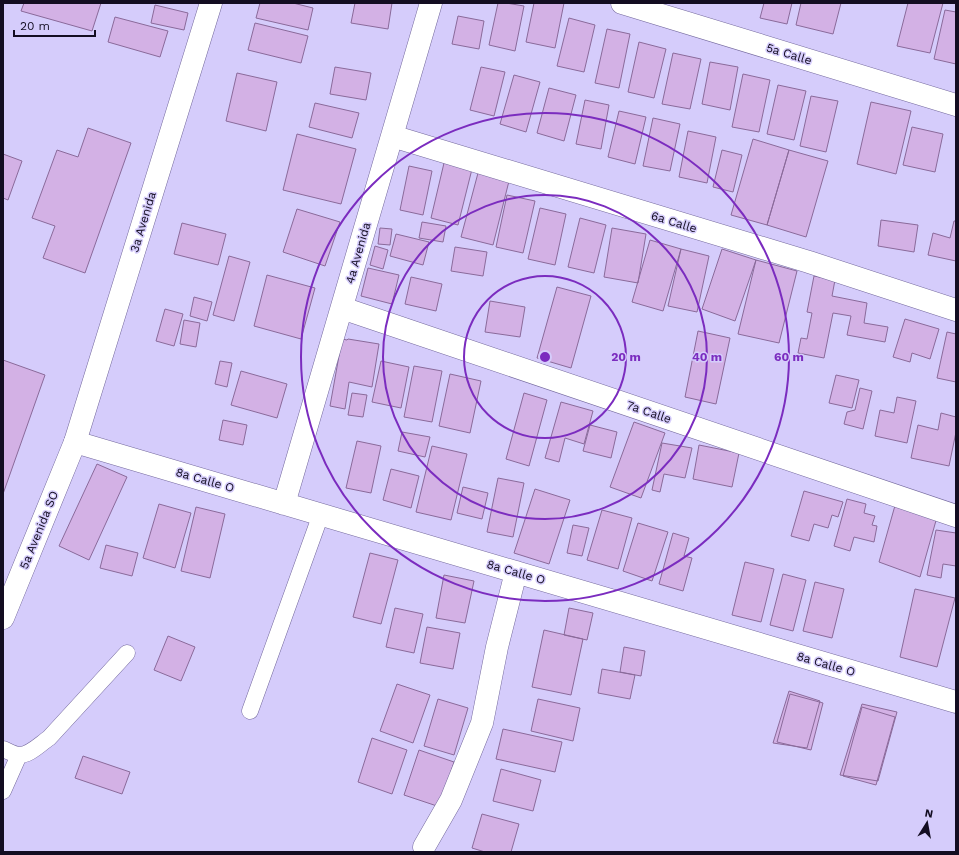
<svg xmlns="http://www.w3.org/2000/svg" width="959" height="855" font-family="'Work Sans',sans-serif">
  <rect width="100%" height="100%" fill="#d5ccfb"/>
  <!-- building -->
  <path fill="#d3b1e5" stroke="#8a6a9a" d="M24,3H101L92,31L21,11Z
    M260,3H293L313,8L308,30L256,18Z
    M355,3H392L388,29L351,23Z
    M498,3H506L524,6L515,51L489,45Z
    M534,3H564L555,48L526,42Z
    M764,3H792L787,24L760,18Z
    M801,3H841L833,34L796,25Z
    M908,3H943L930,53L897,46Z
    M155,5L188,13L184,30L151,23Z
    M945,10L956,12V64L934,59Z
    M458,16L484,21L479,49L452,44Z
    M115,17L168,31L160,57L108,42Z
    M569,18L595,25L584,72L557,66Z
    M255,23L308,36L301,63L248,50Z
    M607,29L630,34L619,88L595,83Z
    M639,42L666,49L654,98L628,92Z
    M673,53L701,59L690,109L662,104Z
    M710,62L738,67L730,110L702,104Z
    M335,67L371,73L366,100L330,94Z
    M481,67L505,72L494,116L470,110Z
    M237,73L277,82L266,131L226,121Z
    M743,74L770,80L759,132L732,127Z
    M514,75L540,82L526,132L500,124Z
    M778,85L806,91L794,140L767,134Z
    M549,88L576,95L564,141L537,133Z
    M811,96L838,101L826,152L800,146Z
    M585,100L609,105L601,149L576,144Z
    M871,102L911,111L896,174L857,164Z
    M315,103L359,113L352,138L309,127Z
    M619,111L646,117L635,164L608,157Z
    M653,118L680,124L670,171L643,166Z
    M912,127L943,134L935,172L903,165Z
    M88,128L131,143L85,273L43,258L55,226L32,218L57,150L78,157Z
    M688,131L716,137L707,183L679,177Z
    M297,134L356,149L341,204L283,190Z
    M753,139L789,150L767,225L731,215Z
    M722,150L742,155L733,192L713,187Z
    M789,150L828,161L806,237L767,225Z
    M3,154L22,161L8,200L3,198Z
    M444,163L472,169L458,225L431,218Z
    M409,166L432,171L423,215L400,210Z
    M478,173L509,181L493,245L461,237Z
    M507,195L535,201L523,253L496,247Z
    M540,208L566,214L555,265L528,259Z
    M297,209L340,222L325,266L283,252Z
    M580,218L606,225L594,273L568,267Z
    M881,220L918,225L914,252L878,246Z
    M954,221H956V261L928,255L933,233L950,238Z
    M422,222L446,226L443,242L419,238Z
    M182,223L226,234L218,265L174,254Z
    M380,228L392,229L390,245L378,244Z
    M612,228L646,234L638,283L604,277Z
    M396,234L429,242L423,265L390,256Z
    M650,240L681,249L663,311L632,302Z
    M375,246L388,250L383,269L370,265Z
    M455,247L487,252L483,276L451,271Z
    M681,249L709,256L697,312L668,306Z
    M722,249L756,260L735,321L702,309Z
    M229,256L250,262L234,321L213,315Z
    M756,260L797,271L779,343L738,334Z
    M368,268L399,275L392,304L361,296Z
    M267,275L315,288L301,339L254,326Z
    M814,276L835,280L832,296L867,303L864,323L888,327L885,342L847,335L851,316L833,313L824,358L798,353L801,338L807,339L812,313L807,312Z
    M411,277L442,284L436,311L405,304Z
    M557,287L591,296L571,368L537,358Z
    M194,297L212,302L207,321L190,316Z
    M490,301L525,307L520,337L485,332Z
    M165,309L183,314L174,346L156,341Z
    M905,319L939,329L930,359L912,353L910,362L893,357Z
    M184,320L200,323L196,347L180,344Z
    M698,331L730,338L716,404L685,397Z
    M947,332L956,334V382L937,378Z
    M342,339L347,340L348,339L379,344L372,387L349,382L345,409L330,406Z
    M3,360L45,375L3,494Z
    M220,361L232,363L227,387L215,384Z
    M381,361L409,367L401,408L372,402Z
    M414,366L442,371L432,422L404,417Z
    M241,371L287,384L277,418L231,405Z
    M450,374L481,381L470,433L439,426Z
    M836,375L859,380L852,408L829,403Z
    M860,388L872,391L863,429L844,424L847,412L855,410Z
    M352,393L367,395L363,417L348,415Z
    M524,393L547,400L529,466L506,459Z
    M897,397L916,401L907,443L875,436L880,410L894,413Z
    M561,402L593,411L584,444L565,438L559,462L545,458Z
    M941,413L956,417V432L949,466L911,458L918,425L938,430Z
    M223,420L247,425L243,445L219,440Z
    M634,422L665,433L641,498L610,487Z
    M590,425L617,432L611,458L583,451Z
    M402,432L430,437L425,457L398,451Z
    M357,441L381,446L371,493L346,488Z
    M662,443L692,448L685,478L664,474L660,492L652,490Z
    M699,445L739,453L732,487L693,479Z
    M432,446L467,454L451,520L416,512Z
    M97,464L127,477L89,560L59,546Z
    M391,469L419,476L411,508L383,500Z
    M498,478L524,483L513,537L487,532Z
    M463,487L488,493L482,519L457,513Z
    M535,489L570,500L549,564L514,553Z
    M804,491L843,502L838,517L832,515L828,528L814,524L809,541L791,536Z
    M847,499L866,504L864,513L875,516L872,525L877,526L874,542L854,537L850,551L834,546Z
    M896,502L937,517L920,577L879,562Z
    M159,504L191,513L175,568L143,558Z
    M196,507L225,514L210,578L181,571Z
    M602,510L632,518L618,569L587,560Z
    M638,523L668,532L652,581L623,571Z
    M573,525L589,528L582,556L567,553Z
    M936,530L956,533V566L943,564L941,578L927,575Z
    M673,533L689,538L684,556L692,558L683,591L659,584Z
    M106,545L138,553L132,576L100,568Z
    M370,553L398,560L381,624L353,617Z
    M745,562L774,569L761,622L732,615Z
    M783,574L806,580L793,631L770,625Z
    M444,575L474,581L465,623L436,618Z
    M815,582L844,589L832,638L803,631Z
    M915,589L955,598L937,667L900,657Z
    M395,608L423,614L414,653L386,647Z
    M569,608L593,613L587,640L564,635Z
    M427,627L460,633L453,669L420,663Z
    M544,630L583,639L571,695L532,687Z
    M168,636L195,647L181,681L154,670Z
    M624,647L645,651L641,676L620,672Z
    M602,669L635,675L630,699L598,693Z
    M397,684L430,695L413,743L380,731Z
    M789,691L820,701L807,748L773,743Z
    M790,694L823,703L811,750L777,742Z
    M438,699L468,708L454,755L424,746Z
    M538,699L580,708L573,741L531,731Z
    M862,704L897,712L878,781L840,775Z
    M862,707L895,717L876,785L843,776Z
    M503,729L562,742L555,772L496,759Z
    M372,738L407,750L392,794L358,782Z
    M419,750L454,762L440,807L404,795Z
    M83,756L130,772L122,794L75,778Z
    M501,769L541,780L533,811L493,801Z
    M482,814L519,824L511,852H485L472,848Z"/>
  <g fill="none" stroke-linecap="round" stroke-linejoin="round">
    <!-- service casing -->
    <g stroke="#74699d" stroke-width="17">
      <path id="service" d="M250,711L321,514
        M3,749C8,751 13,754 18,755C29,756 40,744 49,738L127,653
        M3,791L19,755"/>
    </g>
    <!-- minor casing -->
    <g stroke="#74699d" stroke-width="23">
      <path id="minor" d="M622,3L956,105
        M392,136L809,262L956,310
        M342,308L956,516
        M75,442L956,702
        M284,504L431,3
        M424,847L451,800L482,723L497,647L516,572"/>
    </g>
    <!-- tertiary casing -->
    <g stroke="#74699d" stroke-width="23">
      <path id="tertiary" d="M3,618L75,442L211,3"/>
    </g>
    <!-- service -->
    <use href="#service" stroke="#fff" stroke-width="16"/>
    <!-- minor -->
    <use href="#minor" stroke="#fff" stroke-width="22"/>
    <!-- tertiary -->
    <use href="#tertiary" stroke="#fff" stroke-width="22"/>
  </g>
  <!-- distance rings -->
  <g fill="none" stroke="#7b2cbf" stroke-width="2">
    <circle cx="545" cy="357" r="81"/>
    <circle cx="545" cy="357" r="162"/>
    <circle cx="545" cy="357" r="244"/>
  </g>
  <g text-anchor="middle" stroke-width="3" stroke-linejoin="round" paint-order="stroke">
    <!-- street labels -->
    <g font-size="12" fill="#130d21" stroke="#d5ccfb">
      <text transform="translate(789 54) rotate(17)" y="4">5a Calle</text>
      <text transform="translate(143 222) rotate(-73)" y="4">3a Avenida</text>
      <text transform="translate(674 222) rotate(17)" y="4">6a Calle</text>
      <text transform="translate(358 253) rotate(-74)" y="4">4a Avenida</text>
      <text transform="translate(649 412) rotate(19)" y="4">7a Calle</text>
      <text transform="translate(205 480) rotate(16)" y="4">8a Calle O</text>
      <text transform="translate(39 530) rotate(-68)" y="4">5a Avenida SO</text>
      <text transform="translate(516 572) rotate(16)" y="4">8a Calle O</text>
      <text transform="translate(826 664) rotate(16)" y="4">8a Calle O</text>
    </g>
  </g>
  <circle cx="545" cy="357" r="6" fill="#7b2cbf" stroke="#d5ccfb" stroke-width="2"/>
  <g font-size="12" text-anchor="middle" font-weight="bold" fill="#7b2cbf" stroke="#d5ccfb" stroke-width="3" stroke-linejoin="round" paint-order="stroke">
    <text x="626" y="361">20 m</text>
    <text x="707" y="361">40 m</text>
    <text x="789" y="361">60 m</text>
  </g>
  <!-- border -->
  <rect width="959" height="855" fill="none" stroke="#130d21" stroke-width="8"/>
  <!-- north arrow -->
  <g transform="translate(927 823) rotate(11)" stroke="#d5ccfb" stroke-width="3" paint-order="stroke">
  <path d="M0-3L7 15L0 10L-7 15Z" fill="#130d21"/>
  <text y="-6" font-size="11" font-weight="bold" text-anchor="middle" fill="#130d21">N</text>
  </g>
  <!-- scale -->
  <path d="M14 30v6h81v-6" fill="none" stroke="#130d21" stroke-width="2"/>
  <text x="20" y="30" font-size="12" fill="#130d21" stroke="#d5ccfb" stroke-width="3" paint-order="stroke">20 m</text>
</svg>
